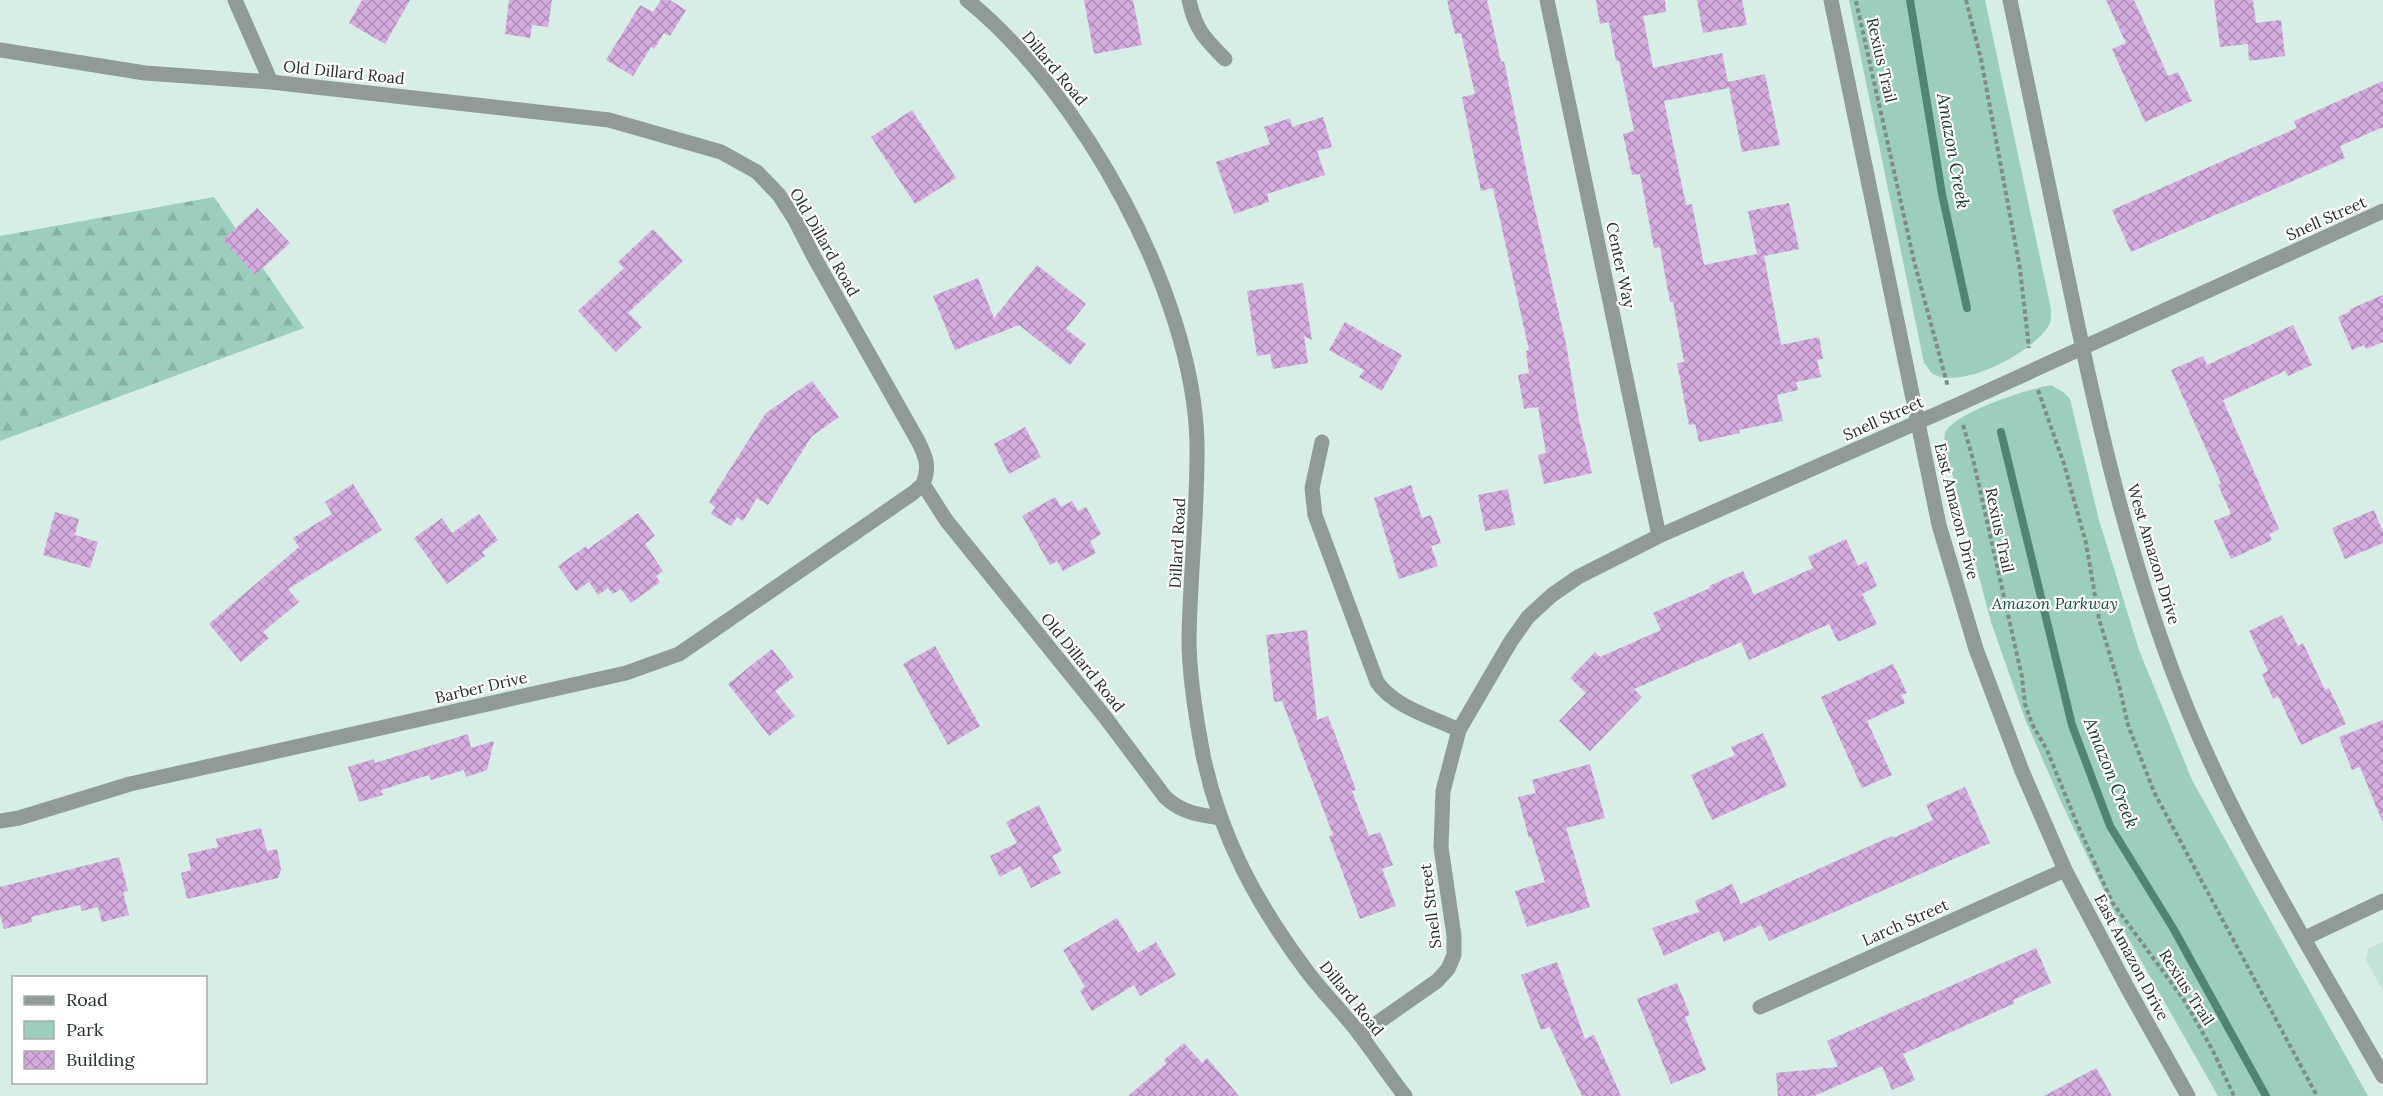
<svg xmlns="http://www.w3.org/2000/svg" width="2383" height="1096" font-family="Lora,serif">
  <defs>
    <pattern id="forest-firs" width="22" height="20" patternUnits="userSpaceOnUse" patternTransform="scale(1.5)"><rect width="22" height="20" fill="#9bcfbc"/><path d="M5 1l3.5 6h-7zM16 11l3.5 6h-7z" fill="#85b2a2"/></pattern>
    <pattern id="building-cross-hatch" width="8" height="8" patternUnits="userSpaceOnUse" patternTransform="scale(1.5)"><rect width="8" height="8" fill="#d5acdf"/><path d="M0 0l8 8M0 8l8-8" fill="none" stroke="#ad8cb5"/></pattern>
  </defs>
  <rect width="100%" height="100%" fill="#d6eee5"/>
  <!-- built -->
  <path fill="#c3e3d6" d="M2383,942V991L2366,960L2368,949Z"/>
  <!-- forest -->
  <path fill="url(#forest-firs)" d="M214,197L304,328L0,441V236Z"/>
  <!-- park -->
  <path fill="#9bcfbc" d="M1849,0H1985L2051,309C2051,313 2051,319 2050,323C2038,350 1961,391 1933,374C1930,372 1927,366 1924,363Z
    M2051,385L2063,392L2070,399L2099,520L2139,650L2192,780L2368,1096H2218L2119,922L2063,806L2025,719L1991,622L1944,442C1945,439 1944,436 1945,433C1954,412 2029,389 2051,385Z"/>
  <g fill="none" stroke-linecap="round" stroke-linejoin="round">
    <!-- stream -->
    <path stroke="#4e8573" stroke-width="8" d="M1910,0L1942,194L1967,308
      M2001,432L2072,725L2110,826L2173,928L2266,1096"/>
  </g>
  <!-- building -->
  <path fill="url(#building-cross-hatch)" d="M362,0H410L385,44L349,23Z
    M509,0H552L548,27L532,25L530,38L505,34Z
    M661,0H670L686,10L670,36L664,33L654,49L651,47L633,76L606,60L640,5L653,12Z
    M1084,0H1133L1142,45L1094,54Z
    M1447,0H1487L1501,62L1504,61L1530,188L1566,344L1579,420L1592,473L1544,484L1538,455L1546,453L1538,407L1524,409L1518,375L1529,373L1526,351L1529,350L1493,188L1481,191L1462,97L1475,94L1461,33L1455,34Z
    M1596,0H1665L1666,12L1643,16L1653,68L1722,53L1728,82L1765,74L1780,145L1742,152L1729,88L1664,101L1686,205L1692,204L1704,265L1757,254L1748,211L1789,203L1799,249L1764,256L1781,345L1819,337L1823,359L1817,360L1821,377L1796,382L1798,390L1777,395L1783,421L1739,430L1740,433L1699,442L1695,424L1689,425L1677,363L1684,362L1673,302H1670L1660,247L1654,248L1640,174L1632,175L1623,134L1634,131L1619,61H1616L1609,22L1600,24Z
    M1697,0H1742L1747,25L1703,33Z
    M2106,0H2134L2168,76L2178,72L2192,101L2145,122L2112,49L2126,43Z
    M2214,0H2253L2256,23L2281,20L2285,56L2249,61L2248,44L2220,47Z
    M2383,81V127L2340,146L2345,158L2131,252L2112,210L2297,128L2294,121Z
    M912,110L956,178L915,204L871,137Z
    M1323,117L1332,147L1317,151L1325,175L1267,194L1269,202L1234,214L1216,162L1270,144L1264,127L1290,118L1292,127Z
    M257,208L290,243L255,275L223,240Z
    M653,229L683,261L628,313L642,327L616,352L578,311L624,268L618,262Z
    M1037,265L1086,304L1066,329L1086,344L1070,365L1019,325L955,350L933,296L978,278L994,318Z
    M1303,283L1312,340L1304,336L1308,363L1273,369L1270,354L1257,356L1247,291Z
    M2383,295V342L2366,349L2364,345L2352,350L2338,317L2351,311L2350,309Z
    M1345,322L1402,355L1382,391L1359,377L1364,370L1329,350Z
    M2293,325L2312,365L2288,376L2285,371L2223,400L2279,529L2269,534L2272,540L2231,559L2214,521L2231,514L2218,485L2221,483L2171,370L2203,356L2207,365Z
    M812,381L839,417L812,436L768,505L757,498L743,521L737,517L731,526L711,514L715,507L709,502L766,413Z
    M1025,427L1041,457L1009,474L994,444Z
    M353,484L382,530L288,589L299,602L263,632L269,638L241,662L209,624L299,547L293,538L332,514L325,502Z
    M1411,485L1422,518L1431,515L1441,543L1431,546L1438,566L1399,579L1374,498Z
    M1508,489L1515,525L1485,531L1478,495Z
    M1055,497L1061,507L1072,501L1078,511L1086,507L1101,534L1090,541L1096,553L1063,571L1057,561L1050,565L1022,516Z
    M2374,510L2383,532V543L2345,559L2332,528Z
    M55,512L79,519L75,535L98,542L90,568L43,555Z
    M638,513L655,536L645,544L663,571L656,576L660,582L631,603L621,589L613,594L608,588L598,595L589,582L576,591L558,566L586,546L588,549Z
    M479,514L498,540L482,552L485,556L447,584L414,538L442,518L452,533Z
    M1846,539L1858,566L1866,561L1877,586L1862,594L1877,624L1838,642L1829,624L1749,660L1741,642L1634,689L1642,697L1590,751L1559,721L1586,693L1570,678L1595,652L1600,657L1661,630L1653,613L1710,588L1709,586L1743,571L1754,595L1813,568L1808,557Z
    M2282,615L2298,646L2303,643L2325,690L2329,688L2346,724L2301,745L2278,696L2273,699L2262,674L2268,671L2249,631Z
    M1307,630L1317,720L1328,716L1356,790L1352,791L1369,836L1380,832L1393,865L1382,869L1396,906L1360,919L1329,836L1333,835L1282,701L1274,702L1266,635Z
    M935,646L980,726L948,745L903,664Z
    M772,649L794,677L775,691L795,716L769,736L728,684Z
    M1893,664L1907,693L1901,695L1905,703L1867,721L1892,775L1862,788L1821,697Z
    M2383,720V821H2382L2360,767L2352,770L2339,737Z
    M1763,733L1787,786L1712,820L1691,775L1735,755L1731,747Z
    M468,734L471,748L494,741L487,770L466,777L464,770L431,780L429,775L381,790L383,795L359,802L348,767L374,759L375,763Z
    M1590,764L1605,818L1566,828L1590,907L1527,927L1515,891L1545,882L1531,837L1529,838L1518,797L1536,793L1532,780Z
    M1965,787L1990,843L1769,941L1761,925L1724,942L1719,931L1664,956L1652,928L1699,912L1695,901L1732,884L1741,904L1892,836L1893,838L1933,820L1926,805Z
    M1039,805L1062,851L1052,856L1061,873L1031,888L1020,866L1000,877L990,856L1017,843L1006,822Z
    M261,828L267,851L277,849L281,869L278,878L187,899L181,873L191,870L188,854L218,847L216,839Z
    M119,857L128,891L123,892L129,915L102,922L98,907L82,911L80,905L31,917L32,922L4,929L0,915V887Z
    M1117,918L1138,953L1156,942L1176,975L1140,996L1134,985L1092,1011L1080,991L1085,987L1063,950Z
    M2036,948L2051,983L2013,1000L2015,1003L1903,1054L1915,1080L1892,1090L1882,1066L1814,1096H1778L1776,1073L1838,1067L1827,1041Z
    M1557,962L1585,1039L1594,1035L1621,1096H1582L1550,1027L1541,1030L1521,975Z
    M1677,983L1690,1015L1685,1017L1706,1070L1671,1084L1637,999Z
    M1184,1043L1202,1063L1207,1058L1239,1096H1128L1166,1064L1164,1060Z
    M2096,1068L2112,1096H2044Z"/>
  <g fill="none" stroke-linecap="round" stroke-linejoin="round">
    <!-- path -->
    <path stroke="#7c8d87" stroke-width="4" stroke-dasharray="4.5 3" stroke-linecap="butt" d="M1966,0L1981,59L2020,269L2029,348
      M1856,1L1914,261L1948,387
      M2038,390L2064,464L2086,543L2099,619L2119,685L2128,725L2154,792L2317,1096
      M1963,425L1973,459L2022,677L2025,704L2032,724L2047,750L2076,821L2112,902L2184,1000L2213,1051L2234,1096"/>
    <!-- minor -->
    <path stroke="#909a96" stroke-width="15" d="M235,0L271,82
      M1189,0C1195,29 1205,39 1225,59
      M1547,0L1659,536
      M0,50L145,73L271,82L609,120L721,152L757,172L779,195L795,220L814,257L918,441C926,457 930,467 923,484L946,520L1105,717L1165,797C1182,813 1199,815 1221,818
      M1322,442L1312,488L1315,515L1377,682C1394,707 1432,717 1459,730
      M0,821L19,818L130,784L626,673L679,654L913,493L923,484
      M2305,938L2383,901
      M1760,1007L2065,870
      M1360,1035L1437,981L1448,969L1454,955V936L1441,847L1443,791L1459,730L1511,641L1528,617L1552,595L1578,577L1659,536L1957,405L2383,211"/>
    <!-- tertiary -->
    <path stroke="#909a96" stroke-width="15" d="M967,0C1082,93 1193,294 1197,442C1198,508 1190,574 1189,639C1189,677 1196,718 1203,755C1220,837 1257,904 1306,970C1323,993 1344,1013 1361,1036C1376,1056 1390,1077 1405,1096
      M1831,0L1939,525L1976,649L2022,771L2065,870L2128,989L2188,1096
      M2010,0C2030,96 2050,192 2070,288C2098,424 2129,559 2179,688C2232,825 2311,949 2383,1076"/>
  </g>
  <g text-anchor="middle" stroke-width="4.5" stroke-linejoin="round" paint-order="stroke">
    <!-- street labels -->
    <g font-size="16" fill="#252e2b" stroke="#fff">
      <text transform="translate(1882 60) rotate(77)" y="6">Rexius Trail</text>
      <text transform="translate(1055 68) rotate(50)" y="6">Dillard Road</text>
      <text transform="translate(344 72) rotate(6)" y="6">Old Dillard Road</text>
      <text transform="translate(2326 218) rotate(-24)" y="6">Snell Street</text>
      <text transform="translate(825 242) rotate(60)" y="6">Old Dillard Road</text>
      <text transform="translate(1621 265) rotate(78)" y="6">Center Way</text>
      <text transform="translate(1883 418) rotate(-24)" y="6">Snell Street</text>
      <text transform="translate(1957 511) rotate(76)" y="6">East Amazon Drive</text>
      <text transform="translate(2000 530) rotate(78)" y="6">Rexius Trail</text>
      <text transform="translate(1177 543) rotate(-87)" y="6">Dillard Road</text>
      <text transform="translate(2154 554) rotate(73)" y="6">West Amazon Drive</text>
      <text transform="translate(1083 662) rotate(51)" y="6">Old Dillard Road</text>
      <text transform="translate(481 687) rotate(-13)" y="6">Barber Drive</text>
      <text transform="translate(1430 906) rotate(-97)" y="6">Snell Street</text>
      <text transform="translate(1905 922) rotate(-24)" y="6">Larch Street</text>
      <text transform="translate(2132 957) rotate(62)" y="6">East Amazon Drive</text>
      <text transform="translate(2187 987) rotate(57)" y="6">Rexius Trail</text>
      <text transform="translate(1352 998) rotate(51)" y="6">Dillard Road</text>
    </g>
    <!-- park labels -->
    <g font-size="16" font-style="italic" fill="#0f4f3e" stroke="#fff">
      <text x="2055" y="609">Amazon Parkway</text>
    </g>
    <!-- water labels -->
    <g font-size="18" font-style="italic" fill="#14382d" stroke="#fff">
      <text transform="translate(1953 151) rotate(80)" y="6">Amazon Creek</text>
      <text transform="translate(2111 773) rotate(68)" y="6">Amazon Creek</text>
    </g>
  </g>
  <!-- legend -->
  <rect x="12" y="976" width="195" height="108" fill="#ffffff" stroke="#a8abaa" stroke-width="1.5"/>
  <rect x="24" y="996" width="30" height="9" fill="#909a96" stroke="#a8abaa" stroke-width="1.5"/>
  <text x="66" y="1006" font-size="18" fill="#252e2b">Road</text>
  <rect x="24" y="1021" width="30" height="18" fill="#9bcfbc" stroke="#a8abaa" stroke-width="1.5"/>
  <text x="66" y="1036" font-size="18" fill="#252e2b">Park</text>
  <rect x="24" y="1051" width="30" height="18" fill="url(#building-cross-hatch)" stroke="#a8abaa" stroke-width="1.5"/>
  <text x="66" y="1066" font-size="18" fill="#252e2b">Building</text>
</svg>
